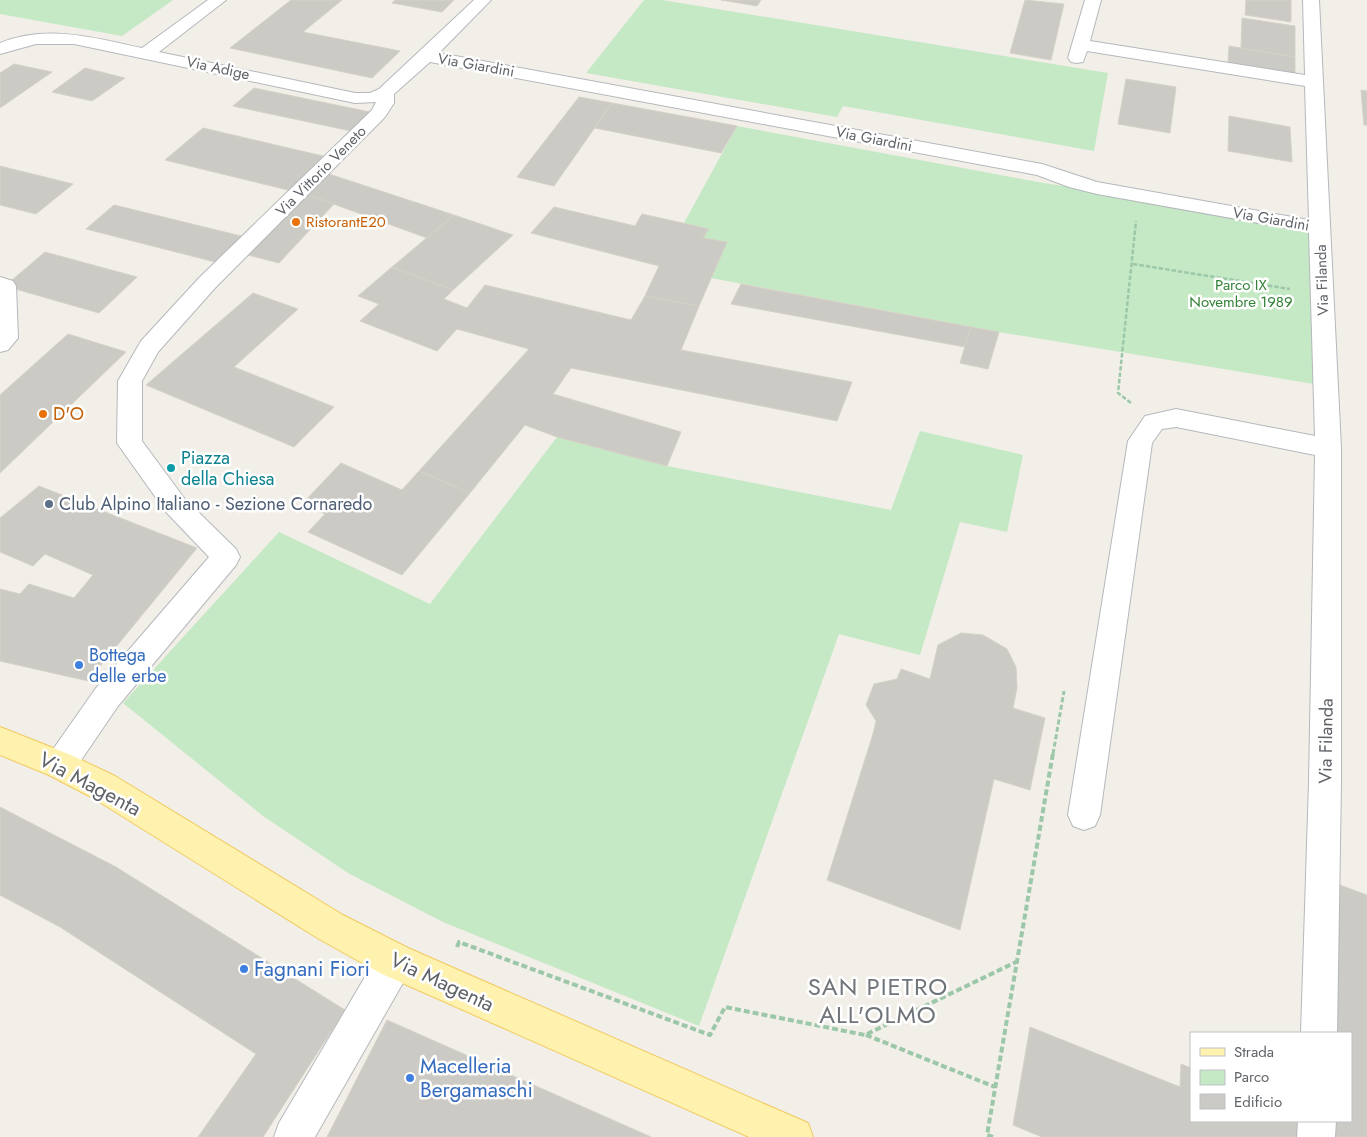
<svg xmlns="http://www.w3.org/2000/svg" width="1367" height="1137" font-family="Jost,sans-serif">
  <rect width="100%" height="100%" fill="#f1efe8"/>
  <!-- green -->
  <path fill="#c5e8c5" d="M0,0H173L122,36L0,14Z
    M644,0H662L1108,73L1094,151L843,106L837,117L586,73Z
    M737,126L1038,182L1321,228L1326,386L999,332L711,278L727,242L703,238L709,229L684,223Z
    M920,431L1023,455L1007,532L960,522L920,655L839,634L699,1026L443,922L348,873L263,816L123,703L279,532L430,604L557,437L667,466L891,510Z"/>
  <!-- building -->
  <path fill="#cccac5" stroke="#d6d1c6" d="M291,0H342L303,32L400,51L372,78L230,48Z
    M395,0H454L442,12L392,3Z
    M721,0H761L757,6Z
    M1025,0L1064,4L1051,60L1010,53Z
    M1246,0H1291V22L1245,15Z
    M1242,18L1295,26V57L1241,48Z
    M1229,46L1295,57V74L1228,62Z
    M14,64L52,72L0,108V73Z
    M85,68L125,78L92,101L52,92Z
    M1126,79L1176,87L1170,133L1118,124Z
    M254,88L370,112L351,131L233,106Z
    M1361,90L1367,91V125H1364Z
    M579,97L612,103L554,186L517,177Z
    M612,103L737,126L721,153L595,128Z
    M1229,116L1290,127L1292,162L1228,151Z
    M203,128L327,157L292,191L165,160Z
    M0,166L73,184L36,214L0,205Z
    M329,174L454,215L427,238L306,194Z
    M306,194L334,204L279,263L248,255Z
    M114,205L245,237L219,263L86,229Z
    M554,207L635,226L642,214L709,229L703,238L727,242L699,306L645,296L659,266L531,233Z
    M454,215L513,235L453,290L392,267Z
    M45,252L137,277L99,313L5,286Z
    M392,267L453,290L444,299L467,308L485,285L631,320L645,296L699,306L681,350L852,382L837,421L571,368L553,394L681,432L667,466L557,437L525,425L470,493L419,471L529,349L457,329L437,351L360,321L379,304L358,296Z
    M741,284L971,327L965,347L731,304Z
    M253,293L298,309L234,367L334,407L294,447L146,385Z
    M971,327L999,332L988,369L960,363Z
    M68,334L126,352L0,473V395Z
    M341,463L402,490L419,471L470,493L402,575L308,532L325,514L302,504Z
    M39,486L197,548L88,681L0,661V589L20,594L29,584L74,598L93,575L45,554L33,566L0,552V518Z
    M961,633L983,635L1007,649L1016,667L1017,688L1013,708L1045,718L1030,790L994,779L960,930L827,880L873,734L876,721L866,705L874,684L897,679L901,669L930,679L938,645Z
    M0,807L116,867L345,1010L263,1137H198L256,1054L60,927L0,895Z
    M1337,884L1367,895V1137H1327L1328,1121H1351V1033H1331Z
    M387,1020L651,1137H327Z
    M1030,1027L1180,1087L1181,1064L1191,1068V1121H1303L1302,1137H1042L1013,1125Z"/>
  <g fill="none" stroke-linecap="round" stroke-linejoin="round">
    <!-- street casing -->
    <g stroke="#b5b8bc" stroke-width="2">
      <path id="street" d="M208,0H226L159,52L355,93H370L379,89L474,0H491L439,53L1042,164L1097,182L1309,220L1305,86L1087,51L1083,62L1077,63L1071,62L1068,58L1085,0H1101L1090,41L1305,75L1303,0H1319L1341,448V782L1337,1033H1301L1309,782L1315,455L1176,427L1162,429L1152,443L1100,815L1095,826L1084,830L1073,826L1068,815L1128,441L1145,416L1176,409L1315,436L1309,232L1097,194L1069,187L1037,175L430,62L394,94V103L385,117L215,288L158,352L142,381V441L184,498L236,549L240,557L236,565L118,706L71,775L60,780L49,775L44,765L49,755L96,688L209,557L166,512L117,443L118,381L141,341L199,278L372,110L376,102L355,103L74,44H36L0,54V43C48,24 94,38 142,48Z
        M0,277L13,281L16,286L18,338L8,350L0,352Z
        M395,943L408,948L413,961L408,974L315,1137H274L279,1123L382,948Z
        M1298,1121H1336L1335,1137H1297Z"/>
    </g>
    <!-- primary casing -->
    <g stroke="#f2c960" stroke-width="2">
      <path id="primary" d="M0,727L71,755L115,776L343,915L408,948L808,1123L813,1137H749L382,974L319,939L93,798L49,775L0,755Z"/>
    </g>
    <!-- path-far2 -->
    <path stroke="#9cc7a9" stroke-width="2.5" stroke-dasharray="4.5 2" stroke-linecap="butt" d="M1133,264L1290,289
      M1131,403L1118,393L1136,221"/>
    <!-- path-far1 -->
    <path stroke="#9cc7a9" stroke-width="3" stroke-dasharray="5 2.5" stroke-linecap="butt" d="M1053,754L1064,691"/>
    <!-- path -->
    <path stroke="#9cc7a9" stroke-width="4" stroke-dasharray="6 3" stroke-linecap="butt" d="M457,947L459,942L710,1035L725,1007L865,1035L1016,962
      M866,1035L995,1087
      M993,1137L987,1135L1053,753"/>
    <!-- street -->
    <use href="#street" fill="#fff" fill-rule="evenodd"/>
    <!-- primary -->
    <use href="#primary" fill="#fff2af" fill-rule="evenodd"/>
  </g>
  <!-- markers -->
  <g fill="#e8710a" stroke="#fff" stroke-width="2">
    <circle cx="296" cy="222" r="5"/>
    <circle cx="43" cy="414" r="5"/>
  </g>
  <circle fill="#0f9aa8" stroke="#fff" stroke-width="2" cx="171" cy="468" r="5"/>
  <circle fill="#5c6f8a" stroke="#fff" stroke-width="2" cx="49" cy="504" r="5"/>
  <g fill="#3f7fe0" stroke="#fff" stroke-width="2">
    <circle cx="79" cy="665" r="5"/>
    <circle cx="244" cy="969" r="5"/>
    <circle cx="410" cy="1078" r="5"/>
  </g>
  <g text-anchor="middle" stroke-width="5" stroke-linejoin="round" paint-order="stroke">
    <!-- far-street labels -->
    <g font-size="15" fill="#5f6368" stroke="#fff">
      <text transform="translate(476 65) rotate(10)" y="5">Via Giardini</text>
      <text transform="translate(218 68) rotate(12)" y="5">Via Adige</text>
      <text transform="translate(874 139) rotate(11)" y="5">Via Giardini</text>
      <text transform="translate(321 171) rotate(-45)" y="5">Via Vittorio Veneto</text>
      <text transform="translate(1271 219) rotate(10)" y="5">Via Giardini</text>
      <text transform="translate(1322 280) rotate(-92)" y="5">Via Filanda</text>
    </g>
    <!-- far-food labels -->
    <g font-size="15" fill="#c56008" stroke="#fff" text-anchor="start">
      <text x="306" y="227">RistorantE20</text>
    </g>
    <!-- far-park labels -->
    <g font-size="15" fill="#348238" stroke="#fff">
      <text x="1241" y="290">Parco IX<tspan x="1241" dy="17">Novembre 1989</tspan></text>
    </g>
    <!-- food labels -->
    <g font-size="18" fill="#c56008" stroke="#fff" text-anchor="start">
      <text x="53" y="420">D'O</text>
    </g>
    <!-- culture labels -->
    <g font-size="18" fill="#0d838f" stroke="#fff" text-anchor="start">
      <text x="181" y="464">Piazza<tspan x="181" dy="21">della Chiesa</tspan></text>
    </g>
    <!-- service labels -->
    <g font-size="18" fill="#4e5e75" stroke="#fff" text-anchor="start">
      <text x="59" y="510">Club Alpino Italiano - Sezione Cornaredo</text>
    </g>
    <!-- shop labels -->
    <g font-size="18" fill="#366cbe" stroke="#fff" text-anchor="start">
      <text x="89" y="661">Bottega<tspan x="89" dy="21">delle erbe</tspan></text>
    </g>
    <!-- street labels -->
    <g font-size="18" fill="#5f6368" stroke="#fff">
      <text transform="translate(1326 741) rotate(-89)" y="6">Via Filanda</text>
    </g>
    <!-- near-street labels -->
    <g font-size="21" fill="#5f6368" stroke="#fff">
      <text transform="translate(90 784) rotate(28)" y="7">Via Magenta</text>
      <text transform="translate(442 982) rotate(25)" y="7">Via Magenta</text>
    </g>
    <!-- near-shop labels -->
    <g font-size="21" fill="#366cbe" stroke="#fff" text-anchor="start">
      <text x="254" y="976">Fagnani Fiori</text>
      <text x="420" y="1073">Macelleria<tspan x="420" dy="24">Bergamaschi</tspan></text>
    </g>
    <!-- near-quarter labels -->
    <g font-size="24" letter-spacing="1" fill="#70757a" stroke="#fff">
      <text x="878" y="995">SAN PIETRO<tspan x="878" dy="28">ALL'OLMO</tspan></text>
    </g>
  </g>
  <!-- legend -->
  <rect x="1190" y="1032" width="162" height="90" fill="#ffffff" stroke="#bfc1c3"/>
  <rect x="1200" y="1048" width="25" height="8" fill="#fff2af" stroke="#bfc1c3"/>
  <text x="1234" y="1057" font-size="15" fill="#5f6368">Strada</text>
  <rect x="1200" y="1070" width="25" height="15" fill="#c5e8c5" stroke="#bfc1c3"/>
  <text x="1234" y="1082" font-size="15" fill="#5f6368">Parco</text>
  <rect x="1200" y="1094" width="25" height="15" fill="#cccac5" stroke="#bfc1c3"/>
  <text x="1234" y="1107" font-size="15" fill="#5f6368">Edificio</text>
</svg>
